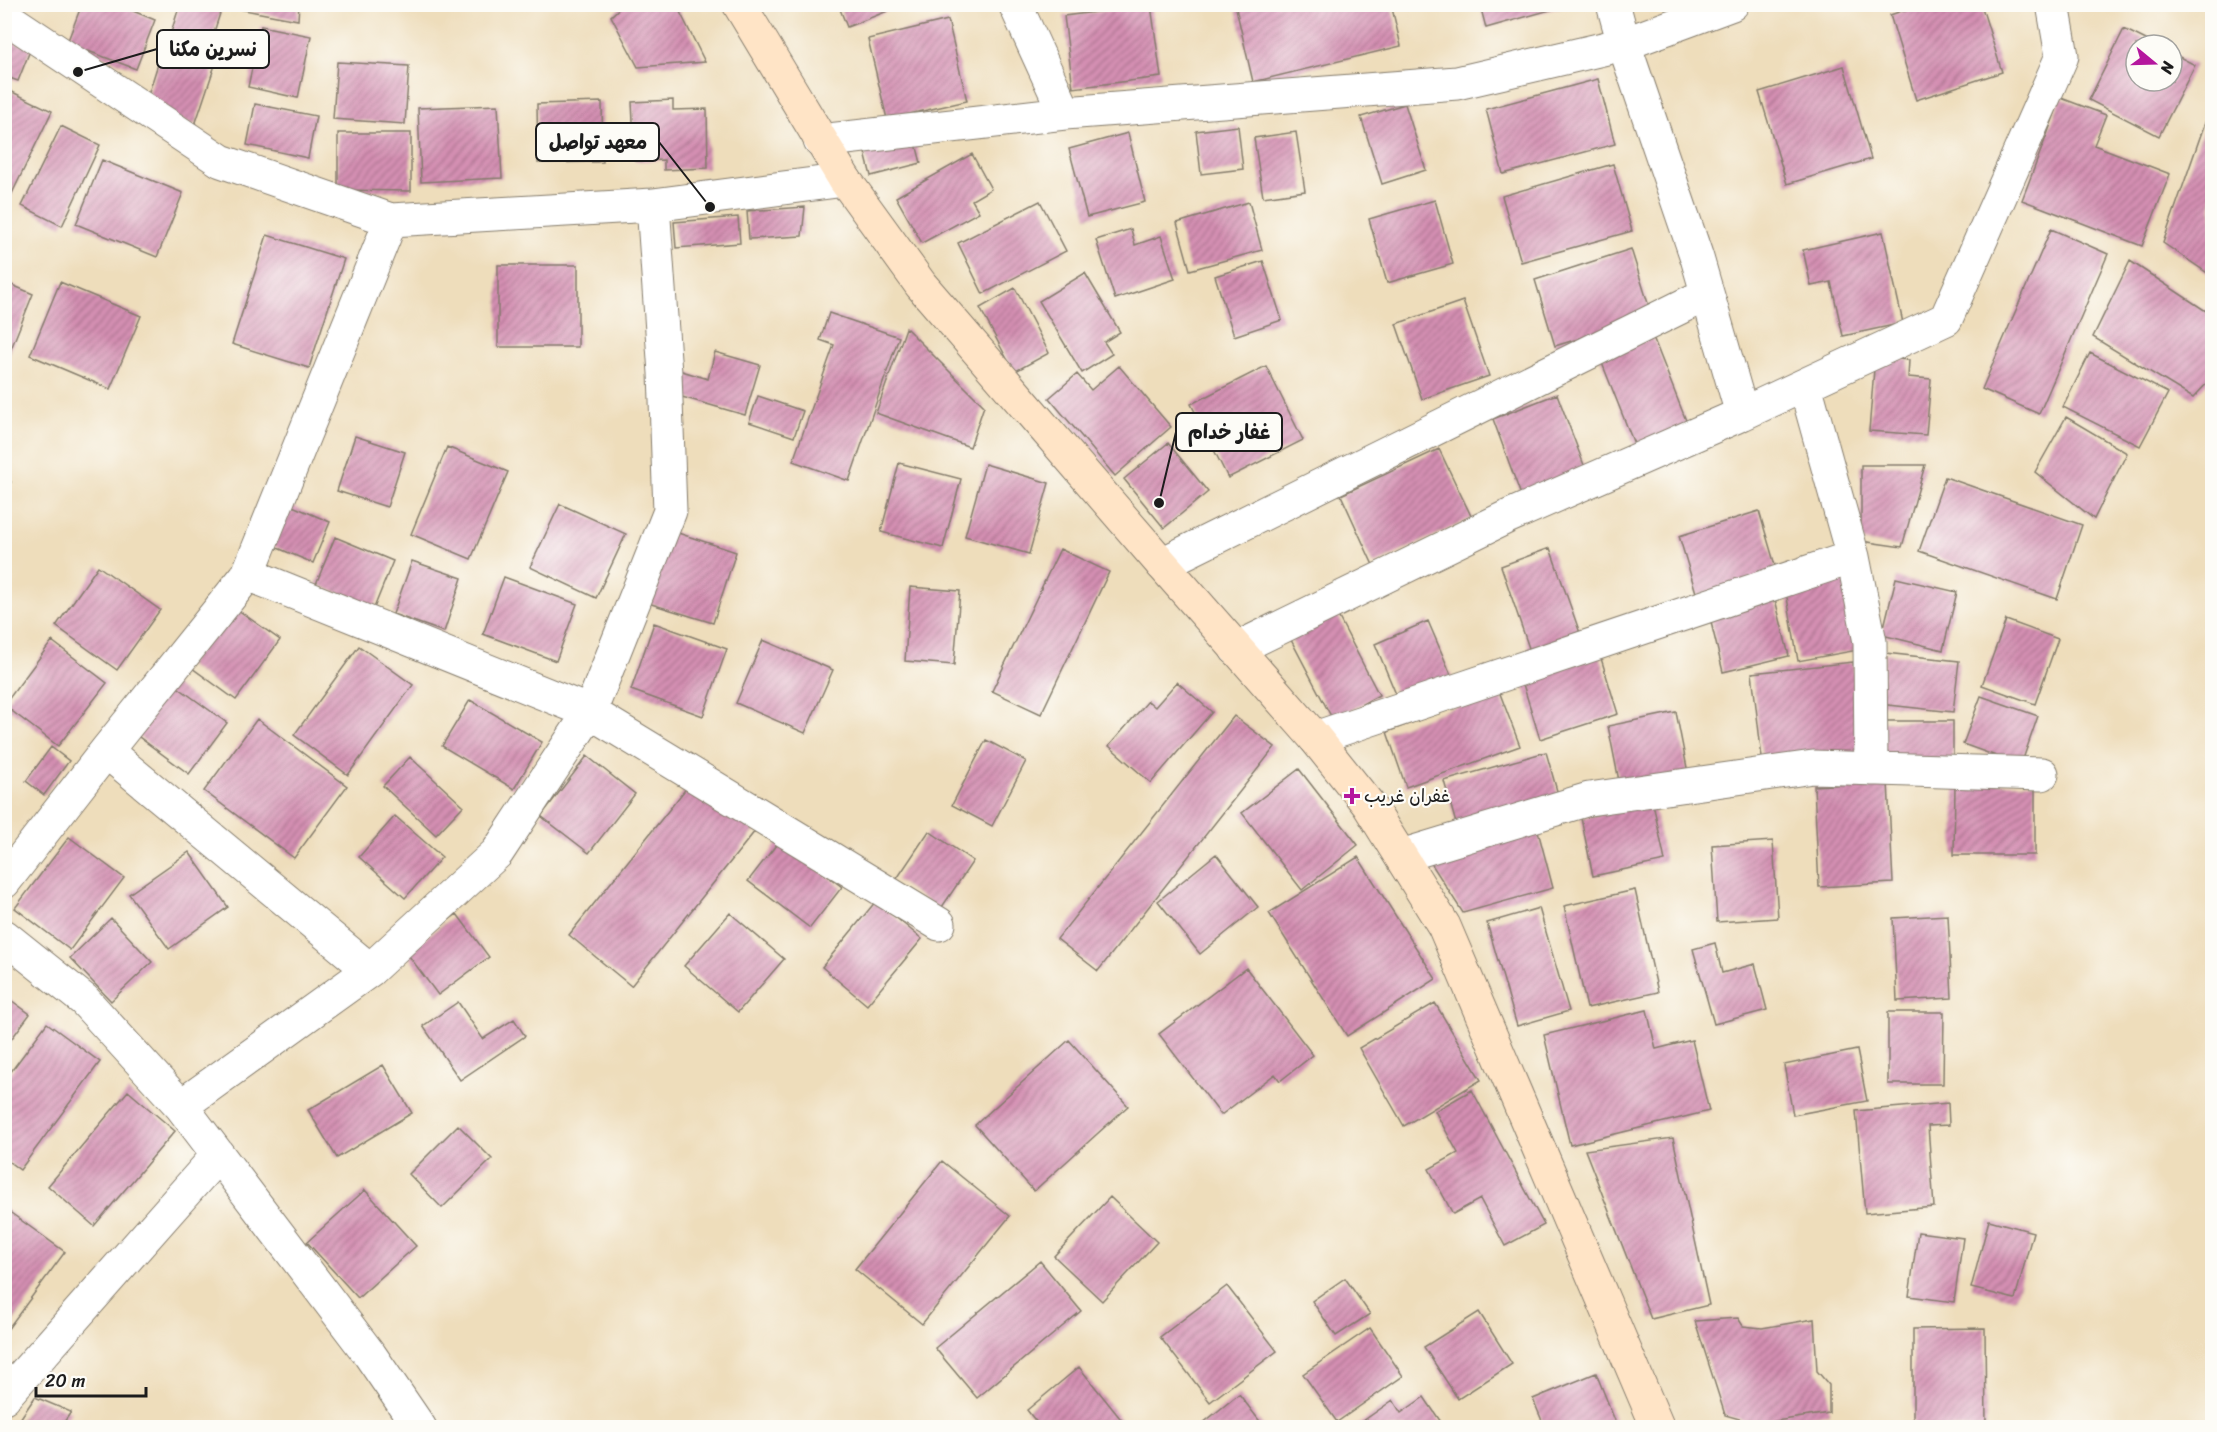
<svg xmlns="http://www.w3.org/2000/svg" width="2217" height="1432" font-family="Sriracha,'Playpen Sans Arabic',sans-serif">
  <defs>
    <pattern id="building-hatch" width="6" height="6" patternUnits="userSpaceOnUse" patternTransform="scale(1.5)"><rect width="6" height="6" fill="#d48fb2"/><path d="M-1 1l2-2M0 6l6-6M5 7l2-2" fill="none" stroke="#ab7490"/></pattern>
  </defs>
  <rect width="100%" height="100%" fill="#fdfcf7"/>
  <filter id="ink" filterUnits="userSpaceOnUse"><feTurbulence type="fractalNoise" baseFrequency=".0167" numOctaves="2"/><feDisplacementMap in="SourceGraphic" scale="12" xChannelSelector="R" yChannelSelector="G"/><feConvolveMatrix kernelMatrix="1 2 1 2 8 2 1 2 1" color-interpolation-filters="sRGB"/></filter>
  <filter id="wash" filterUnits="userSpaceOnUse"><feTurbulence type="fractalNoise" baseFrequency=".008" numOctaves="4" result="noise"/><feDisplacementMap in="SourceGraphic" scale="24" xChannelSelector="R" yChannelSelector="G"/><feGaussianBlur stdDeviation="1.35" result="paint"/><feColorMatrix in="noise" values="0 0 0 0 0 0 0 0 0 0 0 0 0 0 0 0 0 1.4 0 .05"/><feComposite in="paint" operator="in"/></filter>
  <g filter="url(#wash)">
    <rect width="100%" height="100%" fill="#edb"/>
    <g id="blocks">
      <!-- building -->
      <path fill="url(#building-hatch)" d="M82,4H116L155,20L136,69L67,43Z
        M180,4H223L208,51L169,39Z
        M240,4H299L298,20L239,9Z
        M624,4H676L705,62L638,67L611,16Z
        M838,4H903V5L847,27Z
        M1235,4H1391L1401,46L1253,82Z
        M1923,4H1981L2002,72L1916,100L1890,15Z
        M1151,5L1161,77L1073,88L1064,16Z
        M1480,5H1568L1486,28Z
        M948,20L967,101L887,119L868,39Z
        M261,26L311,36L298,98L248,87Z
        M2124,29L2156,45H2136V81H2172V53L2195,65L2159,136L2089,100Z
        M4,38L31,48L18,81L4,76Z
        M164,45L216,62L195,125L144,108Z
        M337,62L409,66L405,124L333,119Z
        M1844,66L1871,159L1787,184L1759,92Z
        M1598,79L1615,144L1503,174L1486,109Z
        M4,88L52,111L4,210Z
        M2061,98L2106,115L2094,145L2170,174L2142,246L2022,200Z
        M673,100V110L707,109L708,168L664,170V160L635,161L632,102Z
        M602,102L603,162L538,163L537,104Z
        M2212,103V276L2163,243Z
        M255,104L316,116L308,158L247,145Z
        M1405,104L1426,170L1382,184L1361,117Z
        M498,105L502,178L421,182L418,108Z
        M61,126L100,145L62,226L22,206Z
        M1238,126L1243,169L1201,174L1196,131Z
        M913,132L921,163L871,176L863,145Z
        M1296,132L1305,191L1263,197L1254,138Z
        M338,133H411V191L338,190Z
        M1128,133L1145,202L1087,217L1069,149Z
        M972,154L991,189L972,200L979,212L922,243L896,197Z
        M102,160L183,193L157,257L76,224Z
        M1613,164L1632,231L1521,262L1502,196Z
        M1435,200L1453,264L1387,283L1369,219Z
        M1040,201L1066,251L983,294L958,243Z
        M1249,202L1262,250L1190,270L1177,223Z
        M805,207L802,236L749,239L747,211Z
        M738,217L740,243L676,248L674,222Z
        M1131,229L1135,245L1161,236L1175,279L1115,299L1096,240Z
        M2051,229L2108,254L2039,414L1982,389Z
        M1883,232L1903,323L1843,336L1831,282L1811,286L1803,250Z
        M267,235L344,259L309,368L232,344Z
        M1631,249L1652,316L1555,346L1535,280Z
        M1263,261L1282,320L1234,336L1215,276Z
        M2130,261L2212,315V378L2193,398L2093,337Z
        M498,265H578V347H498Z
        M1085,273L1120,332L1104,342L1112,354L1082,373L1039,301Z
        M5,282L33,294L5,364Z
        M60,282L141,316L110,389L30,355Z
        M1015,288L1049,353L1014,372L980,308Z
        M1463,301L1489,376L1422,399L1396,324Z
        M829,313L899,337L849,481L793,461L834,345L820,340Z
        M906,328L984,406L970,447L876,413Z
        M1653,337L1689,428L1636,449L1600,358Z
        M715,352L760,365L745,415L675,395L682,371L708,379Z
        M2090,353L2168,393L2140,446L2063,407Z
        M1875,357L1909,360L1908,377L1931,379L1926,435L1869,431Z
        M1119,366L1171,427L1115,476L1049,398L1077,374L1091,390Z
        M1266,366L1303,440L1228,478L1191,404Z
        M1557,394L1587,473L1522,498L1493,419Z
        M758,396L803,411L794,437L749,422Z
        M2066,417L2127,453L2094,519L2035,472Z
        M355,436L405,452L387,507L337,491Z
        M1168,443L1208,492L1164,528L1124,479Z
        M447,447L508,472L471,559L411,534Z
        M1439,449L1472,518L1373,565L1341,495Z
        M899,463L961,479L943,548L881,532Z
        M985,464L1049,483L1029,554L965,536Z
        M1861,465H1925L1902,547L1861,541Z
        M1945,477L2082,525L2057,599L1919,551Z
        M4,478L11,482L4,492Z
        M560,504L626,534L596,598L530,567Z
        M290,505L330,522L313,563L273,546Z
        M1759,511L1777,572L1697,596L1679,536Z
        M672,531L736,552L713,623L648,603Z
        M335,537L393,561L374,608L316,584Z
        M1550,548L1581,636L1531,654L1501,566Z
        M1060,549L1109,572L1041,714L992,691Z
        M412,561L462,578L444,632L393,614Z
        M98,566L160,610L117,670L56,626Z
        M1845,576L1858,650L1798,661L1785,586Z
        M504,577L577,604L556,661L483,634Z
        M1896,578L1957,592L1943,650L1882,635Z
        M910,587L960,591L954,665L905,661Z
        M1775,599L1789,656L1723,672L1709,614Z
        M231,605L280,640L236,700L188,665Z
        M1336,612L1379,695L1333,720L1289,636Z
        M2006,620L2058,639L2035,704L1982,685Z
        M1428,621L1452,677L1398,699L1375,644Z
        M654,623L727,649L703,716L631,690Z
        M763,640L833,670L805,733L736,703Z
        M52,641L107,683L58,746L4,705Z
        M359,646L413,685L348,775L294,735Z
        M1885,653L1959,661L1953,712L1879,704Z
        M1600,655L1618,714L1540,739L1522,681Z
        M1853,662L1863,755L1763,767L1752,673Z
        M1177,682L1212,712L1151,783L1109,746L1148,701L1155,707Z
        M172,683L227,723L189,774L135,734Z
        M1499,691L1520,746L1406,787L1387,732Z
        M1981,696L2038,716L2021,765L1963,744Z
        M470,700L542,742L514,789L442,746Z
        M1676,712L1688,773L1620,786L1608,726Z
        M1234,716L1275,747L1098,971L1057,939Z
        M257,719L347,786L294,858L204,791Z
        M1880,721H1953V764H1879Z
        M986,740L1026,761L992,826L952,805Z
        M51,747L69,761L44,795L26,781Z
        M1546,752L1559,798L1457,827L1444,781Z
        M587,756L635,794L589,853L541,816Z
        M410,757L463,806L436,835L383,786Z
        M1299,769L1358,845L1302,890L1242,813Z
        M692,781L755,831L631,986L569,935Z
        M1888,782L1893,883L1819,887L1814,786Z
        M1955,783H2035V855H1954Z
        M1653,803L1665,861L1593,876L1581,818Z
        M395,816L442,857L405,898L359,857Z
        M929,831L973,861L940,910L896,880Z
        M1538,831L1553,888L1463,913L1429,860Z
        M69,837L124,878L70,950L15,908Z
        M780,840L842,887L810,928L748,881Z
        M1773,841L1778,918L1717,922L1712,845Z
        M189,852L228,907L169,949L129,894Z
        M1216,854L1258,907L1200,954L1158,901Z
        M1358,857L1436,979L1347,1036L1269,913Z
        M1635,890L1658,992L1587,1008L1564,906Z
        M876,901L922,939L867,1005L822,967Z
        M1539,908L1569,1011L1517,1026L1487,923Z
        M730,913L784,959L738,1012L684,966Z
        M457,914L489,957L438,995L406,952Z
        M1948,915L1952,998L1897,1001L1893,918Z
        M111,918L152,962L111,1001L70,958Z
        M1715,943L1722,973L1755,964L1767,1010L1714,1024L1693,949Z
        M1246,968L1313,1055L1280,1081L1275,1074L1221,1115L1159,1034Z
        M4,995L30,1014L4,1049Z
        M458,1002L483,1039L514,1019L525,1036L460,1080L423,1026Z
        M1435,1003L1481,1080L1404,1126L1359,1048Z
        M1647,1010L1656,1049L1692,1040L1709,1111L1570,1145L1544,1035Z
        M1888,1012H1944L1943,1084H1888Z
        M47,1023L100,1062L20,1170L4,1158V1081Z
        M1069,1040L1128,1106L1034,1191L975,1125Z
        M1857,1050L1867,1101L1793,1115L1784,1065Z
        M383,1065L412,1113L337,1158L308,1110Z
        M1472,1090L1544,1225L1505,1246L1480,1199L1453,1214L1429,1169L1458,1153L1435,1111Z
        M128,1091L175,1131L94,1226L48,1186Z
        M1948,1103L1949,1125L1928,1126L1934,1207L1865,1213L1856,1111Z
        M458,1125L492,1159L442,1208L409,1174Z
        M1673,1138L1709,1305L1651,1319L1585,1150Z
        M942,1161L1010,1216L922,1324L855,1269Z
        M365,1190L416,1246L358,1298L307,1242Z
        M1110,1197L1157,1242L1102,1301L1054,1256Z
        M4,1208L65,1252L4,1334Z
        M1989,1220L2033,1232L2015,1299L1971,1288Z
        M1918,1232L1963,1238L1954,1302L1909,1296Z
        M1040,1261L1081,1311L977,1398L935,1348Z
        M1345,1278L1370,1314L1336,1336L1312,1301Z
        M1227,1286L1277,1351L1210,1402L1160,1337Z
        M1479,1312L1512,1364L1458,1399L1424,1347Z
        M1738,1318L1743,1326L1762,1328L1814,1319L1817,1371L1829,1385V1413L1757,1424L1725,1415L1695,1321Z
        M1370,1328L1403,1376L1337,1422L1303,1374Z
        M1985,1328L1986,1428H1913V1329Z
        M1079,1367L1128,1428H1041L1027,1410Z
        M1596,1373L1618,1428H1545L1533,1399Z
        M1239,1394L1265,1428H1197Z
        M35,1397L71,1412L60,1428H14Z
        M1424,1397L1445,1428H1353L1393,1400L1401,1413Z"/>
    </g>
  </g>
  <g filter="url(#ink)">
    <use href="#blocks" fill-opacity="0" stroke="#857c6c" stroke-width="1.5"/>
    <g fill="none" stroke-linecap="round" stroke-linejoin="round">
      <!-- street casing -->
      <g stroke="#857c6c" stroke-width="35">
        <path id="street" d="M1015,4L1065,113
          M1613,4L1624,44L1697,258L1742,414
          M4,16L221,161L391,220L653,205L845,180
          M820,141L1065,113L1457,83L1624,44L1732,4
          M1805,385L1853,557L1870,642L1871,769
          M1162,564L1707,294
          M248,574L590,712L939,924
          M1236,649L1507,517L1742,414L1946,319L2062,56L2053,4
          M1315,738L1853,557
          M106,751L370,970
          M1401,856L1589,799L1813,767L2042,774
          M4,882L106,751L248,574L391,220
          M4,936L84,1000L181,1106L370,1355L420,1428
          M181,1106L370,970L497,853L590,712L670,511L665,373L653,205
          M4,1397L218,1155"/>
      </g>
      <!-- secondary casing -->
      <g stroke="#857c6c" stroke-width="35">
        <path id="secondary" d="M739,4L845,180L921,285L1162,564L1315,738L1368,804L1444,926L1658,1428"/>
      </g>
      <!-- street -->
      <use href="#street" stroke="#fff" stroke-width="33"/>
      <!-- secondary -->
      <use href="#secondary" stroke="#ffe4c6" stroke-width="33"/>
    </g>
  </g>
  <!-- markers -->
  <path fill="#b5179e" stroke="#fdfcf7" stroke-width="2" d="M1349 787h6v6h6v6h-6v6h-6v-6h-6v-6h6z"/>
  <g text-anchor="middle" stroke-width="4.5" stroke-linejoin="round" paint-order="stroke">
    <!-- poi labels -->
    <g font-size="18" fill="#1c1c1c" stroke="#fdfcf7" text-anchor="start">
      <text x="1364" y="802">غفران غريب</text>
    </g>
  </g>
  <!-- callouts -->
  <path fill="none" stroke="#1c1c1c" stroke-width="2" d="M78 72L157 49M710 207L659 142M1159 503L1176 432"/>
  <g fill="#1c1c1c" stroke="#fdfcf7" stroke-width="2">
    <circle cx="78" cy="72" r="6"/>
    <circle cx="710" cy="207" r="6"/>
    <circle cx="1159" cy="503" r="6"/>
  </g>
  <g fill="#fdfcf7" stroke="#1c1c1c" stroke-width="2">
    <rect x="157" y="30" width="112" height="38" rx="6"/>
    <rect x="536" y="123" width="123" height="38" rx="6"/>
    <rect x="1176" y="413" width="106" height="38" rx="6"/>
  </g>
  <g font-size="20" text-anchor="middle" font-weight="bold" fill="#1c1c1c">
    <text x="213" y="56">نسرين مكنا</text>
    <text x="598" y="149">معهد تواصل</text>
    <text x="1229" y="439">غفار خدام</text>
  </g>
  <!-- margin -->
  <rect width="2217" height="1432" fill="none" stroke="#fdfcf7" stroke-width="24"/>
  <!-- north arrow -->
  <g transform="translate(2154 63) rotate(109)"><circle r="28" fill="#fdfcf7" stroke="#a3a29f" stroke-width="1.5"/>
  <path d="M0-4.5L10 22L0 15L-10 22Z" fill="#b5179e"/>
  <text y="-9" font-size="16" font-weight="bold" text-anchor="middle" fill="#1c1c1c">N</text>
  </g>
  <!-- scale -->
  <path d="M36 1387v9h110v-9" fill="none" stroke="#1c1c1c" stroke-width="3"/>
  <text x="45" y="1387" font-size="18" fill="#1c1c1c" stroke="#fdfcf7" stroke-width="4.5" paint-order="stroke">20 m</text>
</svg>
